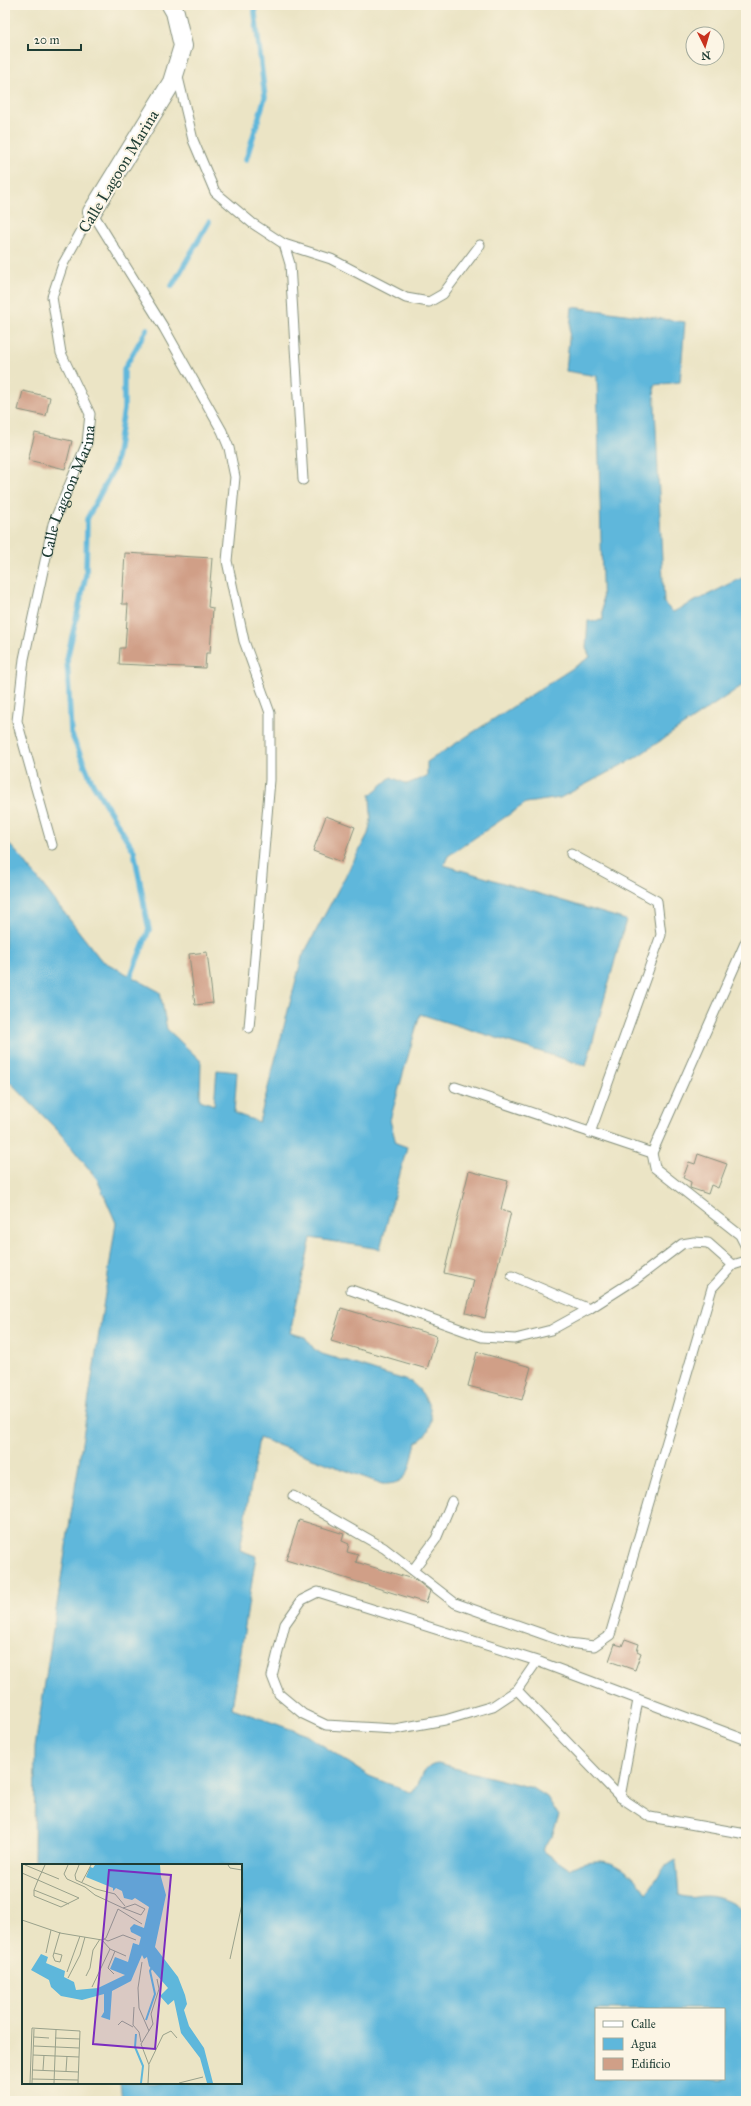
<svg xmlns="http://www.w3.org/2000/svg" width="751" height="2106" font-family="'IM FELL Great Primer',serif">
  <rect width="100%" height="100%" fill="#fcf5e5"/>
  <filter id="ink" filterUnits="userSpaceOnUse"><feTurbulence type="fractalNoise" baseFrequency=".025" numOctaves="2"/><feDisplacementMap in="SourceGraphic" scale="8" xChannelSelector="R" yChannelSelector="G"/><feConvolveMatrix kernelMatrix="1 2 1 2 8 2 1 2 1" color-interpolation-filters="sRGB"/></filter>
  <filter id="wash" filterUnits="userSpaceOnUse"><feTurbulence type="fractalNoise" baseFrequency=".012" numOctaves="4" result="noise"/><feDisplacementMap in="SourceGraphic" scale="16" xChannelSelector="R" yChannelSelector="G"/><feGaussianBlur stdDeviation="0.9" result="paint"/><feColorMatrix in="noise" values="0 0 0 0 0 0 0 0 0 0 0 0 0 0 0 0 0 1.4 0 .05"/><feComposite in="paint" operator="in"/></filter>
  <g filter="url(#wash)">
    <rect width="100%" height="100%" fill="#ebe4c5"/>
    <!-- water -->
    <path fill="#5eb7db" stroke="#3e7a88" fill-rule="evenodd" d="M572,307L685,322L680,382L654,385L664,603L673,612L746,576V683L635,758L560,798L526,803L448,856L444,865L626,920L586,1066L420,1014L390,1120L396,1143L407,1147L380,1249L311,1238L290,1333L305,1337L314,1349L322,1354L411,1382C431,1398 442,1427 416,1443C409,1466 412,1485 382,1484L259,1438L240,1550L256,1556L232,1708L307,1735L369,1776L412,1793C420,1782 423,1765 438,1764L533,1788L547,1797L559,1816L552,1836L542,1850L569,1869C602,1851 627,1865 646,1893C659,1879 657,1870 676,1860L679,1895C694,1900 693,1896 706,1896C720,1896 736,1904 746,1913V2101H122L120,2083H241V1865H34L35,1747L116,1223L97,1179L59,1132L5,1077V840L21,857L101,960L160,992L167,1029L201,1061L200,1100L214,1105L217,1070L237,1072L234,1113L259,1122L302,957L368,834L371,820L370,795L391,777L407,784L427,776V762L590,657L586,648L588,621L603,620L597,376L566,371ZM596,2009H724V2079H596Z"/>
    <g fill="none" stroke-linecap="round" stroke-linejoin="round">
      <!-- stream -->
      <path stroke="#5eb7db" stroke-width="5.5" d="M246,160L265,97L254,5
        M172,286L209,222
        M128,983L149,930L134,851L92,782L71,733L67,659L86,575L87,519L115,466L124,409V369L147,329"/>
    </g>
    <g id="blocks">
      <!-- building -->
      <path fill="#d09f87" d="M23,391L50,397L46,416L18,410Z
        M35,433L72,441L65,469L28,460Z
        M125,553L212,558L208,607L213,608L210,653H206L205,668L119,664L120,648H125L128,604H122Z
        M326,816L355,827L342,862L313,851Z
        M207,952L213,1003L195,1005L189,954Z
        M698,1154L727,1164L718,1188L711,1185L708,1194L690,1188L691,1182L683,1178L689,1162L695,1164Z
        M469,1171L508,1181L501,1209L511,1212L485,1318L466,1313L474,1280L444,1273Z
        M341,1308L437,1336L427,1369L331,1341Z
        M477,1352L531,1367L522,1400L468,1386Z
        M299,1520L344,1534L342,1541L349,1544L347,1552L358,1555L356,1562L416,1580L430,1591L426,1603L286,1560Z
        M625,1639L639,1644L637,1651L641,1653L635,1670L609,1661L615,1644L622,1646Z"/>
    </g>
  </g>
  <g filter="url(#ink)">
    <use href="#blocks" fill-opacity="0" stroke="#85907c" stroke-width="1"/>
    <g fill="none" stroke-linecap="round" stroke-linejoin="round">
      <!-- service casing -->
      <g stroke="#85907c" stroke-width="11">
        <g id="service">
          <path d="M177,73L193,140L215,192L252,223L284,244L290,264L303,480"/>
          <path d="M284,244L331,259L406,298L429,302L443,294L480,245"/>
          <path id="s1" d="M52,845L17,721L24,659L53,524L87,443L90,414L61,353L52,297L63,264L92,212L164,328L222,431L229,448L235,477L227,561L244,641L270,713V780L249,1028"/>
          <path d="M571,854L657,901L661,935L590,1133"/>
          <path d="M746,941L652,1153L655,1168L740,1235L746,1247"/>
          <path d="M455,1087L652,1153"/>
          <path d="M512,1276L589,1309"/>
          <path d="M351,1290L482,1337L515,1339L551,1330L589,1309L636,1279L682,1244L694,1242L708,1243L733,1265"/>
          <path d="M293,1496L384,1548L455,1603L568,1643L594,1646L610,1635L712,1288L733,1265L746,1261"/>
          <path d="M413,1570L436,1539L452,1501"/>
          <path d="M537,1661L517,1690L493,1706L445,1720L395,1729L326,1725L303,1714L279,1694L272,1676L285,1624L302,1600L318,1592L537,1661L746,1740"/>
          <path d="M517,1690L620,1797L650,1817L746,1834"/>
          <path d="M620,1797L638,1700"/>
        </g>
      </g>
      <!-- minor casing -->
      <g stroke="#85907c" stroke-width="20">
        <path id="minor" d="M92,212L172,82L183,46L175,12L171,5"/>
      </g>
      <!-- service -->
      <use href="#service" stroke="#fff" stroke-width="9"/>
      <!-- minor -->
      <use href="#minor" stroke="#fff" stroke-width="18"/>
    </g>
  </g>
  <g text-anchor="middle" stroke-width="4" stroke-linejoin="round" paint-order="stroke">
    <!-- street labels -->
    <g font-size="16" fill="#1f3d34" stroke="#fcf5e5">
      <text transform="translate(118 171) rotate(-59)" y="6">Calle Lagoon Marina</text>
      <text dy="6" stroke="none"><textPath href="#s1" startOffset="365">Calle Lagoon Marina</textPath></text>
    </g>
  </g>
  <!-- overview -->
  <g transform="translate(22 1864)">
    <rect width="220" height="220" fill="#ebe4c5"/>
    <path d="M73,1H138L139,13L144,31L133,83L156,113L163,131L165,140L162,146L167,162L182,184L191,219H185L178,194L159,169L152,136L146,141L138,132L146,124L127,102L125,93L122,95L120,91L109,117L90,127L88,156L79,153L82,148V130L60,136L39,132L29,123L27,116L9,106L19,90L26,93L24,99L43,107L42,113L52,118L54,126L76,124L103,111L88,105L93,93L106,98L111,79L117,81L119,73L109,68L108,64L112,60L122,64L127,43L113,34L110,36L102,34L100,27L94,24L91,27V24L64,13L68,3L71,4Z" fill="#5eb7db"/>
    <path fill="none" stroke="#5eb7db" stroke-width="2" d="M124,156L133,130L128,107L130,103M114,170L113,183L121,202L119,219"/>
    <path fill="none" stroke="#99a18b" stroke-width="1" d="M3,1L37,15M46,1L42,10L45,15L63,23L73,31L101,44L119,51L123,45L113,40L101,44M57,1L53,11L54,16L74,25L93,30L103,42M206,1L208,4L220,6M0,9L16,16L57,34L39,43L12,32V26L16,16L23,1M60,18L69,1M12,26L47,40M0,56L38,69L80,76L88,85L70,123M82,75L86,77L101,71L114,76M80,76L84,74L96,45L120,60M88,85L104,92M24,89L29,66M32,89L40,91L38,98L33,97L31,92L38,68M208,95L220,40M120,98L116,124L117,144L127,167M45,108L58,72M92,110L86,104L93,87M64,112L68,104L71,86L78,75M46,114L58,91L63,73M112,143L111,161L117,168L119,178M96,161L100,157L111,163M12,173L27,174M33,174L58,175M12,182L57,184M11,191L57,193M127,200L141,171L149,167L155,174M11,206L56,208M21,206L22,191M44,207L45,192M10,215L56,216M8,219L10,164L58,167L56,219M10,219L12,165M32,219L34,166M126,219L127,201L119,180L131,160L129,150L137,125L135,115M157,219L181,213"/>
    <path fill="#7b2cbf" fill-opacity="0.15" stroke="#7b2cbf" stroke-width="2" d="M87,6L149,11L133,185L71,180Z"/>
    <rect width="220" height="220" fill="none" stroke="#1f3d34" stroke-width="2"/>
  </g>
  <!-- margin -->
  <rect width="751" height="2106" fill="none" stroke="#fcf5e5" stroke-width="20"/>
  <!-- legend -->
  <rect x="595" y="2008" width="130" height="72" fill="#fcf5e5" stroke="#a4ab9e"/>
  <rect x="603" y="2021" width="20" height="6" fill="#ffffff" stroke="#a4ab9e"/>
  <text x="631" y="2028" font-size="12" fill="#1f3d34">Calle</text>
  <rect x="603" y="2038" width="20" height="12" fill="#5eb7db" stroke="#a4ab9e"/>
  <text x="631" y="2048" font-size="12" fill="#1f3d34">Agua</text>
  <rect x="603" y="2058" width="20" height="12" fill="#d09f87" stroke="#a4ab9e"/>
  <text x="631" y="2068" font-size="12" fill="#1f3d34">Edificio</text>
  <!-- north arrow -->
  <g transform="translate(705 46) rotate(175)"><circle r="19" fill="#fcf5e5" stroke="#a4ab9e"/>
  <path d="M0-3L7 15L0 10L-7 15Z" fill="#c8321e"/>
  <text y="-6" font-size="11" font-weight="bold" text-anchor="middle" fill="#1f3d34">N</text>
  </g>
  <!-- scale -->
  <path d="M28 44v6h53v-6" fill="none" stroke="#1f3d34" stroke-width="2"/>
  <text x="34" y="44" font-size="12" fill="#1f3d34" stroke="#fcf5e5" stroke-width="3" paint-order="stroke">20 m</text>
</svg>
